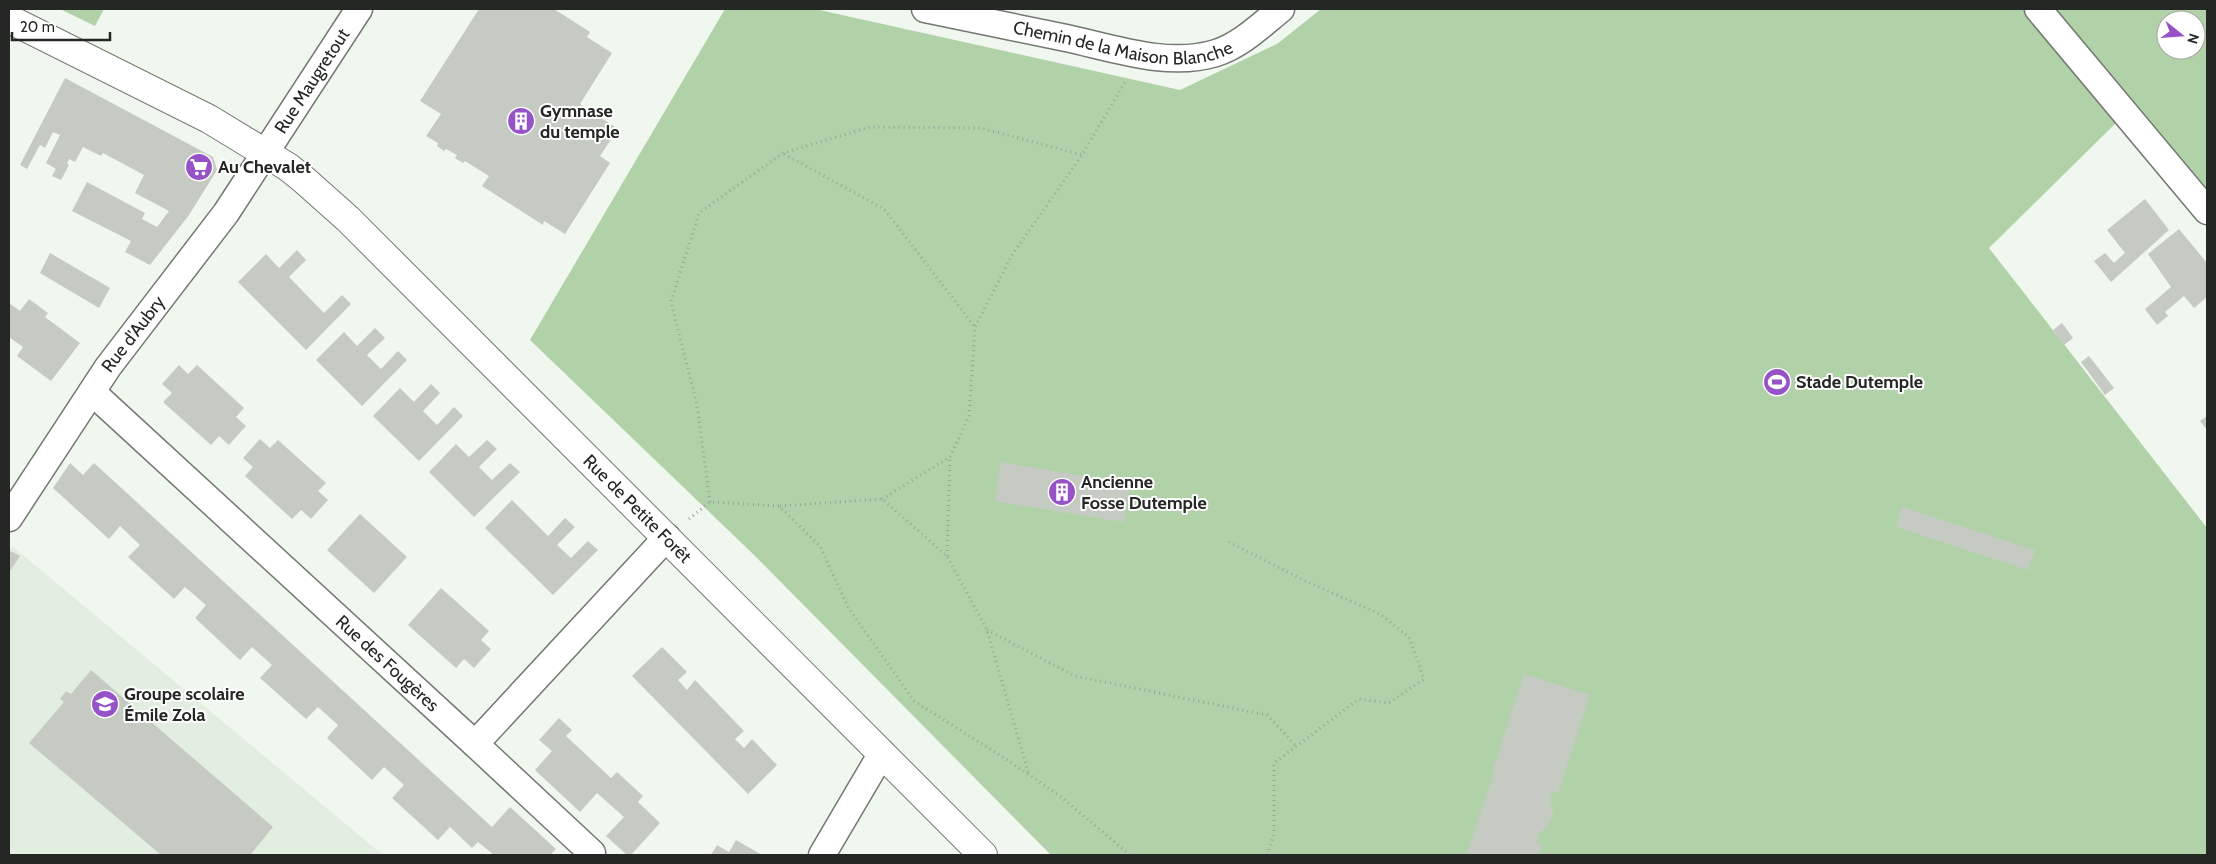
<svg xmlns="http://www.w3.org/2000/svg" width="2216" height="864" font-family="Cabin,sans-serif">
  <rect width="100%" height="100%" fill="#f0f7ee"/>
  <!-- built -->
  <path fill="#e2eedf" d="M12,546L383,855H9V552Z"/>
  <!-- green -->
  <path fill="#b1d2a8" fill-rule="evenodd" d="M60,9H104L95,26Z
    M725,9H815L1180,90L1277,44L1321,9H2207V198L2125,114L1989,248L2207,528V855H1051L752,553L530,340ZM2166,20H2196V50H2166Z"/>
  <!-- building -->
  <path fill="#c5cbc3" d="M479,9H554L590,32L587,37L612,53L580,104L618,129L600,156L610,163L565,234L544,221L543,225L482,186L489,176L465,161L463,163L455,158L457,155L446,149L444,151L437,146L438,143L426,136L441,114L420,101Z
    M65,78L213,157L217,170L189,215L150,265L125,252L131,241L72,211L87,182L145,213L142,219L157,227L169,211L135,193L144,175L103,153L101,156L83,147L75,162L69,159L67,164L69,165L61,180L52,176L56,169L46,163L60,135L53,132L45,148L40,145L27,169L20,165Z
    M2145,199L2169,230L2111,282L2094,261L2105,253L2114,263L2125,253L2107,230Z
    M2179,229L2207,263V297L2194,308L2184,296L2165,312L2168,316L2157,325L2145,309L2171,287L2148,254Z
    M297,250L306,260L289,277L324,313L342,295L351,304L306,350L238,282L266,254L279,268Z
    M50,253L110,288L99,308L40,273Z
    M29,299L48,313L45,317L80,343L51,381L17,356L23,347L9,337V303L20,311Z
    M2062,323L2073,338L2064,345L2053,330Z
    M375,328L385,338L367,355L381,369L398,351L407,360L362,406L316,360L344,332L357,346Z
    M2089,356L2114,388L2105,395L2081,362Z
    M179,365L188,374L197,365L244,408L236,417L246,426L229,445L219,436L211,445L163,402L172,393L162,384Z
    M431,384L440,393L423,411L437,425L454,407L463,416L419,461L373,416L400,388L414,402Z
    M2207,416V430L2200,421Z
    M260,439L270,448L278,440L326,483L318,491L328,500L311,519L301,510L292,519L245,476L253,467L243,458Z
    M487,440L497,449L479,467L492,480L510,463L520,472L474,517L429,472L456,444L469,457Z
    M1001,462L1130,484L1124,522L995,501Z
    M70,463L83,475L94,463L492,827L510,807L556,849L550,855H494L478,842L472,848L450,827L438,840L392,798L404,785L384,767L372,780L327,738L338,725L318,707L306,719L260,678L272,665L252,647L240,660L195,618L206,605L185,587L174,599L128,557L140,545L120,526L109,539L53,488Z
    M512,500L548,536L565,518L575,527L557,545L571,558L588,541L598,550L553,595L485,528Z
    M1902,507L2035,550L2028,570L1896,527Z
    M360,514L407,557L374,593L327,550Z
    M11,551L20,556L10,571L9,554Z
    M441,588L489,631L481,640L491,649L474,668L464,659L456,668L408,625Z
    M662,647L687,672L678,680L687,690L695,680L744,731L735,739L744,748L752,739L777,765L748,794L632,676Z
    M91,670L273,827L250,855H161L29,743L64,702L60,699L66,691L71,694Z
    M1524,674L1590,695L1558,793L1552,791L1550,801L1553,811L1552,818L1548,826L1539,833L1536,842L1542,844L1538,855H1475L1467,853L1494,773L1492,772Z
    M559,718L572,730L566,736L611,778L617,772L643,796L638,802L660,823L631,855H627L606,836L624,817L597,793L580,812L535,770L552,751L539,740Z
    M736,840L762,855H711L717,845L729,852Z"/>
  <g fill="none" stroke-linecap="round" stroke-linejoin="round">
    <!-- minor casing -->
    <g stroke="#737871" stroke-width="29">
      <g id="minor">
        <path id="s1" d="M925,9C972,19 1019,28 1066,38C1113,48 1168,68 1216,53C1241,45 1261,25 1281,9"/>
        <path d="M2038,9L2207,211"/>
        <path id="s2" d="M92,392L475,744L667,537"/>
        <path id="s3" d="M9,518L108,367L226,213L359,9"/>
        <path d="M475,744L592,853"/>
        <path d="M822,855L882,753"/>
      </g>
    </g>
    <!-- secondary casing -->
    <g stroke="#737871" stroke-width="30">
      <g id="secondary">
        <path id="s4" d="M9,19L209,119L288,167L303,179L348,219L983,855"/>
      </g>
    </g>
    <!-- path -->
    <path stroke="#9da29b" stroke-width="3" stroke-dasharray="1 4" stroke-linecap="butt" d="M784,154L884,209L975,327
      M882,499L950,457L969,416L975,327L1012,255L1082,155
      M710,502L697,405L671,302L699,213L783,153L870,127L981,128L1082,155L1125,82
      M780,506L882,499L947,556L987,630L1029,775
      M689,519L710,502L779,506L820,546L848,607L914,701L1006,759L1060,796L1130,855
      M1229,542L1303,580L1380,614L1409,637L1424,679L1389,703L1359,699L1274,763V834L1267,855
      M947,556L950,458
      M987,630L1075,676L1267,715L1296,746"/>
    <!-- minor -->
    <use href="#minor" stroke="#fff" stroke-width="26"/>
    <!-- secondary -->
    <use href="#secondary" stroke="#fff" stroke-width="28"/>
  </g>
  <!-- icons -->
  <defs>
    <g id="building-disc" transform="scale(1.4375)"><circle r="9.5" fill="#9652c7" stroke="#fff"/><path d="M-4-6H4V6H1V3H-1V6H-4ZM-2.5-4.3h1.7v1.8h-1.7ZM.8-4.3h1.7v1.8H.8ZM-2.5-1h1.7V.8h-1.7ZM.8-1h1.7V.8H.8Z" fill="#fff"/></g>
    <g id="supermarket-disc" transform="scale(1.4375)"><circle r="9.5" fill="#9652c7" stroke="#fff"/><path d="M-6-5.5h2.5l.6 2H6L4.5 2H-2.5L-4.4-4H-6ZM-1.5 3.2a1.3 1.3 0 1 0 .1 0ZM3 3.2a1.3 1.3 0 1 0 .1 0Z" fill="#fff"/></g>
    <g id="stadium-disc" transform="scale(1.4375)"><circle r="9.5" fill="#9652c7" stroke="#fff"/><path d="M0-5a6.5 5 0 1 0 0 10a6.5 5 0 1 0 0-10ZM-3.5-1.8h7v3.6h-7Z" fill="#fff"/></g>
    <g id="school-disc" transform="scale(1.4375)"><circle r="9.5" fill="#9652c7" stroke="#fff"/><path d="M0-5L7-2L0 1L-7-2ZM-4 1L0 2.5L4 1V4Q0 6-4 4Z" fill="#fff"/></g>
  </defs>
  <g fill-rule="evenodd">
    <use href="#building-disc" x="521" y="121"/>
    <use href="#supermarket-disc" x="199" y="167"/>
    <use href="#stadium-disc" x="1777" y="382"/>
    <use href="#building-disc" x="1062" y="492"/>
    <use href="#school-disc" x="105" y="704"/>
  </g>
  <g text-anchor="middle" stroke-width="4" stroke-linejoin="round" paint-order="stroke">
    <!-- street labels -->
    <g font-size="18" fill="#252724" stroke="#fff">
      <text dy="6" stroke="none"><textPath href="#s1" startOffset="202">Chemin de la Maison Blanche</textPath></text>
      <text dy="6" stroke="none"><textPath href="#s3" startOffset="532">Rue Maugretout</textPath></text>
      <text dy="6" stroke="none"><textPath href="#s3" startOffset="222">Rue d'Aubry</textPath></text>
      <text dy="6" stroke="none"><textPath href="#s4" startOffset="805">Rue de Petite Forêt</textPath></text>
      <text dy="6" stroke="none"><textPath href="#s2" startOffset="401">Rue des Fougères</textPath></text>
    </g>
    <!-- poi labels -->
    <g font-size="18" font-weight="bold" fill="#252724" stroke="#fff" text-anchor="start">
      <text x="540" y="117">Gymnase<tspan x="540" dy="21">du temple</tspan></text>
      <text x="218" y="173">Au Chevalet</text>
      <text x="1796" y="388">Stade Dutemple</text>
      <text x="1081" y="488">Ancienne<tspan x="1081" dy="21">Fosse Dutemple</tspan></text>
      <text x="124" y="700">Groupe scolaire<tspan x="124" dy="21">Émile Zola</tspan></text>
    </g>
  </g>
  <!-- border -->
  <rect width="2216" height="864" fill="none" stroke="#252724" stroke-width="20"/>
  <!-- north arrow -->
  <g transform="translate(2181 35) rotate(107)"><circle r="24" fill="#ffffff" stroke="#a8a9a7"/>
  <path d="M0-4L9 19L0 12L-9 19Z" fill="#9652c7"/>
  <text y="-8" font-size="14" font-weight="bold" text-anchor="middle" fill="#252724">N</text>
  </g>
  <!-- scale -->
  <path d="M12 32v8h98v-8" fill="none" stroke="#252724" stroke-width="2.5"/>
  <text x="20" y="32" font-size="15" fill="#252724" stroke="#ffffff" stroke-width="4" paint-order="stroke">20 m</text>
</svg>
